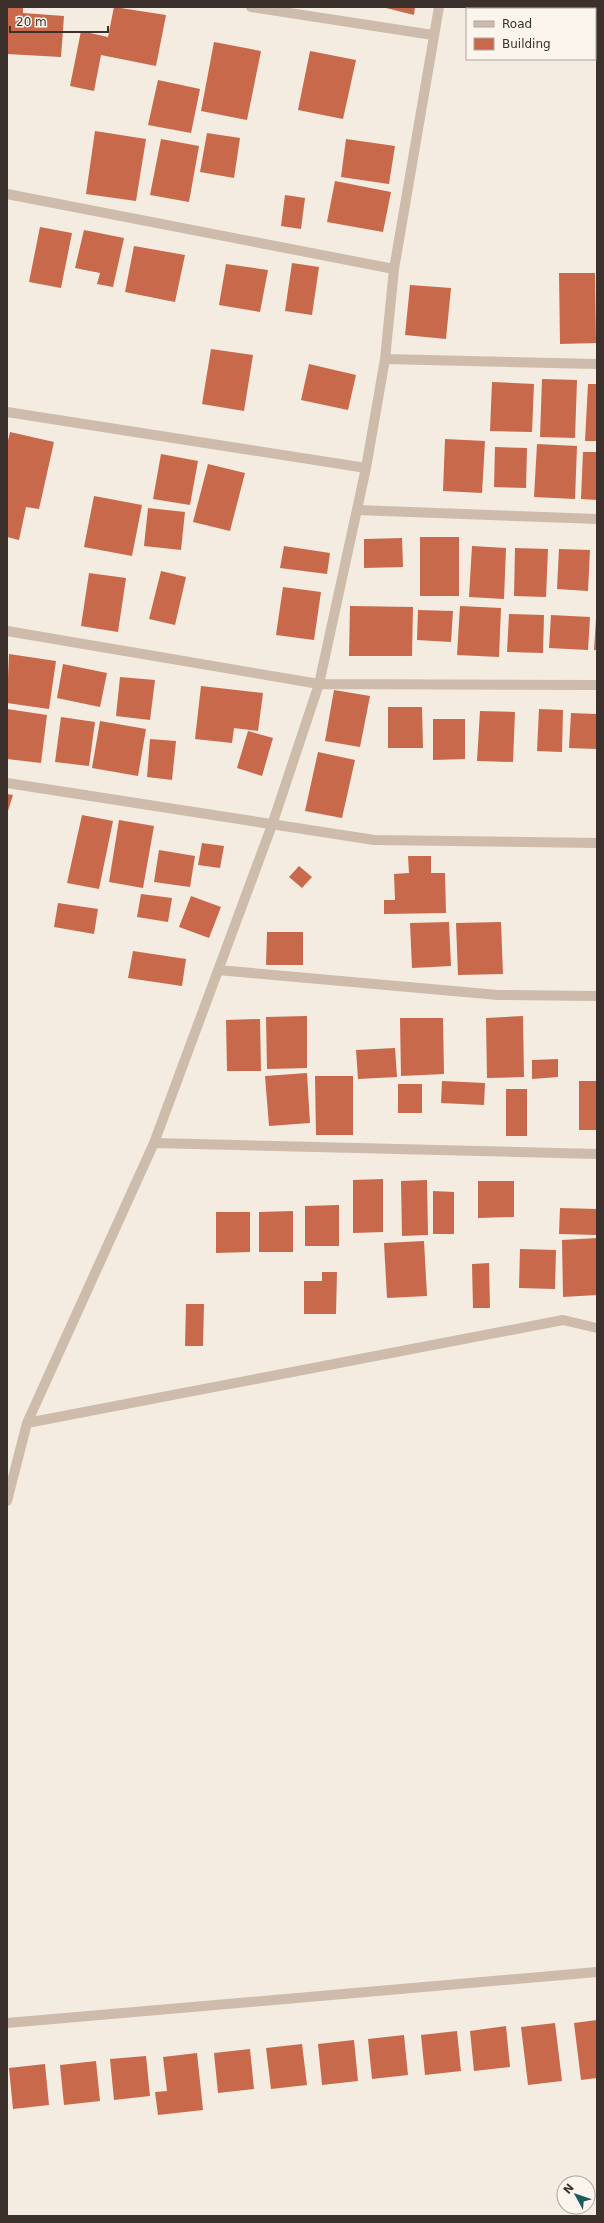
<svg xmlns="http://www.w3.org/2000/svg" width="604" height="2223" font-family="'DejaVu Sans',sans-serif">
  <rect width="100%" height="100%" fill="#f4ebe1"/>
  <!-- building -->
  <path fill="#c8694b" d="M7,7H23V13L64,16L61,57L7,54Z
    M114,7L166,15L156,66L101,55L94,91L70,86L81,31L108,37Z
    M382,7H415L414,15Z
    M214,42L261,51L247,120L201,111Z
    M310,51L356,60L343,119L298,110Z
    M158,80L200,89L191,133L148,125Z
    M95,131L146,139L136,201L86,194Z
    M207,133L240,138L234,178L200,172Z
    M161,139L199,146L189,202L150,195Z
    M346,139L395,146L389,184L341,177Z
    M335,181L391,192L383,232L327,222Z
    M285,195L305,198L301,229L281,226Z
    M40,227L72,233L61,288L29,282Z
    M84,230L124,238L113,287L97,284L100,273L75,268Z
    M134,246L185,255L175,302L125,292Z
    M292,263L319,267L312,315L285,311Z
    M226,264L268,270L260,312L219,305Z
    M559,273H595L596,343L560,344Z
    M410,285L451,288L446,339L405,335Z
    M211,349L253,355L244,411L202,404Z
    M309,364L356,375L348,410L301,400Z
    M542,379L577,380L575,438L540,437Z
    M492,382L534,384L532,432L490,431Z
    M588,384H597V441H585Z
    M10,432L54,442L39,509L26,507L19,540L7,537V445Z
    M445,439L485,441L482,493L443,491Z
    M537,444L577,446L575,499L534,497Z
    M495,447L527,448L526,488L494,487Z
    M583,452H597V500L581,499Z
    M161,454L198,461L190,505L153,499Z
    M208,464L245,473L230,531L193,522Z
    M94,496L142,505L132,556L84,547Z
    M148,508L185,512L181,550L144,546Z
    M420,537H459V596H420Z
    M402,538L403,567L364,568V539Z
    M284,546L330,553L327,574L280,568Z
    M472,546L506,548L504,599L469,597Z
    M515,548L548,549L546,597L514,596Z
    M559,549L590,550L588,591L557,589Z
    M161,571L186,577L175,625L149,619Z
    M89,573L126,578L118,632L81,626Z
    M283,587L321,592L314,640L276,635Z
    M350,606L413,607L412,656H349Z
    M460,606L501,608L499,657L457,655Z
    M418,610L453,611L451,642L417,640Z
    M509,614L544,615L543,653L507,652Z
    M551,615L590,617L588,650L549,648Z
    M596,619H597V650H594Z
    M9,654L56,661L49,709L7,703Z
    M63,664L107,673L100,707L57,698Z
    M120,677L155,680L150,720L116,716Z
    M201,686L263,693L258,731L234,728L232,743L195,739Z
    M334,690L370,696L360,747L325,741Z
    M388,707H422L423,748H388Z
    M7,709L47,715L41,763L7,759Z
    M539,709L563,710L562,752L537,751Z
    M480,711L515,712L513,762L477,761Z
    M571,713L597,714V749L569,748Z
    M61,717L95,722L89,766L55,762Z
    M433,719H465V759L433,760Z
    M100,721L146,729L138,776L92,768Z
    M248,731L273,738L262,776L237,768Z
    M150,739L176,741L172,780L147,777Z
    M318,752L355,760L342,818L305,811Z
    M7,794L13,795L7,814Z
    M82,815L113,821L99,889L67,883Z
    M119,820L154,826L143,888L109,882Z
    M202,843L224,846L220,868L198,865Z
    M159,850L195,856L190,887L154,882Z
    M408,856H431V873H445L446,913L384,914V900H395L394,874L409,873Z
    M299,866L312,877L302,888L289,877Z
    M141,894L172,898L168,922L137,917Z
    M191,896L221,907L209,938L179,927Z
    M58,903L98,909L94,934L54,927Z
    M449,922L451,966L412,968L410,923Z
    M501,922L503,974L458,975L456,923Z
    M267,932H303V965H266Z
    M133,951L186,959L182,986L128,978Z
    M307,1016V1068L267,1069L266,1017Z
    M523,1016L524,1077L487,1078L486,1018Z
    M400,1018H443L444,1074L401,1076Z
    M260,1019L261,1071H227L226,1020Z
    M395,1048L397,1077L358,1079L356,1050Z
    M558,1059V1077L532,1079V1060Z
    M307,1073L310,1123L269,1126L265,1076Z
    M315,1076H353V1135H316Z
    M442,1081L485,1083L484,1105L441,1103Z
    M579,1081H597V1130H579Z
    M398,1084H422V1113H398Z
    M506,1089H527V1136H506Z
    M383,1179V1232L353,1233V1180Z
    M427,1180L428,1235L402,1236L401,1181Z
    M478,1181H514V1217L478,1218Z
    M433,1191L454,1192V1234H433Z
    M339,1205V1246H305V1206Z
    M560,1208L597,1209V1235L559,1234Z
    M293,1211V1252H259V1212Z
    M216,1212H250V1252L216,1253Z
    M597,1238V1295L563,1297L562,1240Z
    M424,1241L427,1296L387,1298L384,1243Z
    M520,1249L556,1250L555,1289L519,1288Z
    M489,1263L490,1308H473L472,1264Z
    M322,1272H337L336,1314H304V1281H322Z
    M186,1304H204L203,1346H185Z
    M597,2020V2078L581,2080L574,2023Z
    M555,2023L562,2081L528,2085L521,2027Z
    M506,2026L510,2067L474,2071L470,2031Z
    M457,2031L461,2071L425,2075L421,2035Z
    M404,2035L408,2075L372,2079L368,2039Z
    M354,2040L358,2081L322,2085L318,2044Z
    M302,2044L307,2085L271,2089L266,2048Z
    M250,2049L254,2089L218,2093L214,2053Z
    M197,2053L203,2110L158,2115L155,2092L167,2091L163,2057Z
    M146,2056L150,2096L114,2100L110,2059Z
    M96,2061L100,2101L64,2105L60,2065Z
    M45,2064L49,2105L13,2109L9,2068Z"/>
  <g fill="none" stroke-linecap="round" stroke-linejoin="round">
    <!-- minor -->
    <path stroke="#cdbbac" stroke-width="10" d="M251,7L433,35
      M7,194L394,269
      M385,359L597,364
      M7,412L366,468
      M357,510L597,519
      M7,631L319,684L597,685
      M7,783L374,840L597,843
      M218,970L498,995L597,996
      M154,1143L597,1154
      M27,1423L563,1320L597,1328
      M7,1501L27,1423L154,1143L272,825L319,684L366,468L385,359L394,269L439,7
      M7,2023L597,1972"/>
  </g>
  <!-- border -->
  <rect width="604" height="2223" fill="none" stroke="#3b302b" stroke-width="16"/>
  <!-- legend -->
  <rect x="466" y="8" width="130" height="52" fill="#fbf5ee" stroke="#aea6a0"/>
  <rect x="474" y="21" width="20" height="6" fill="#cdbbac" stroke="#aea6a0"/>
  <text x="502" y="28" font-size="12" fill="#3b302b">Road</text>
  <rect x="474" y="38" width="20" height="12" fill="#c8694b" stroke="#aea6a0"/>
  <text x="502" y="48" font-size="12" fill="#3b302b">Building</text>
  <!-- north arrow -->
  <g transform="translate(576 2195) rotate(310)"><circle r="19" fill="#fbf5ee" stroke="#aea6a0"/>
  <path d="M0-3L7 15L0 10L-7 15Z" fill="#1f5a5e"/>
  <text y="-6" font-size="11" font-weight="bold" text-anchor="middle" fill="#3b302b">N</text>
  </g>
  <!-- scale -->
  <path d="M10 26v6h98v-6" fill="none" stroke="#3b302b" stroke-width="2"/>
  <text x="16" y="26" font-size="12" fill="#3b302b" stroke="#fbf5ee" stroke-width="3" paint-order="stroke">20 m</text>
</svg>
